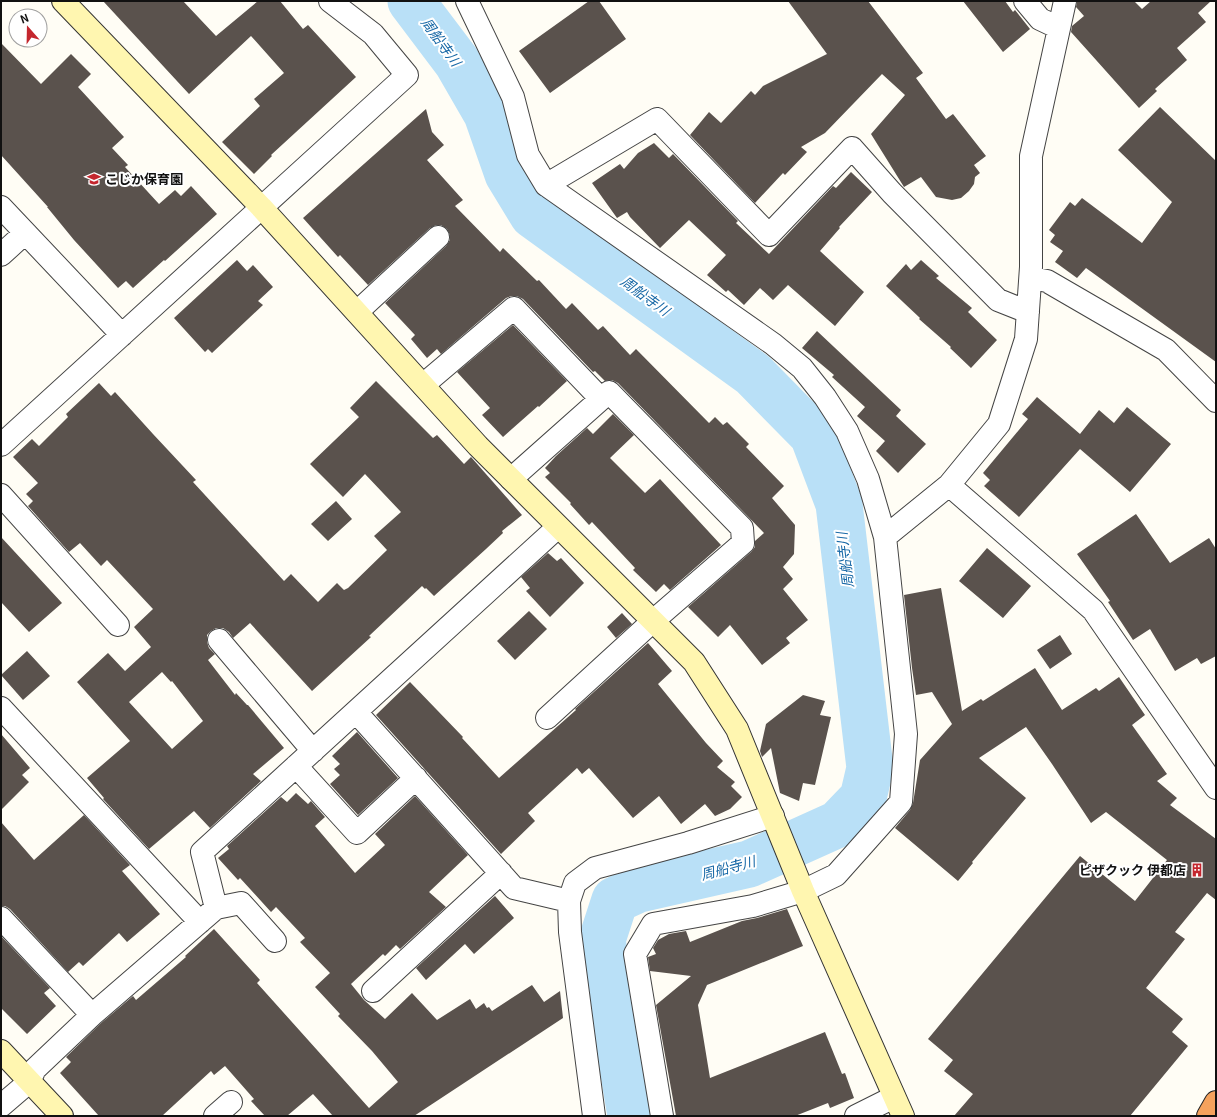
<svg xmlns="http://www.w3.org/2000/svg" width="1217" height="1117" font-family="Georgia,'Noto Sans JP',serif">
  <rect width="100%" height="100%" fill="#fffdf5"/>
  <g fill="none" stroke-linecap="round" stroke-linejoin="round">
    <!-- river -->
    <path stroke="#b9e0f7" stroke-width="47" d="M411,1L457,62L487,114L508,174L533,215L753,374L813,435L839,504L870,768L863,798L838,824L749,864L639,889L615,900L602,940L631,1116"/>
  </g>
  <!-- building -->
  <path fill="#5a524d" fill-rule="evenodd" d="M103,1H183L216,36L258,1H280L303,29L308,25L356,77L271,155L272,156L254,174L222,142L260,106L254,99L284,73L251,36L189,94Z
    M589,1H599L626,39L550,93L519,51Z
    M788,1H868L923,73L916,78L946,119L953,114L986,156L974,165L980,173L975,177L974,184L969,191L961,198L952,200L936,197L921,177L904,187L871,134L905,95L882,74L825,133L801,147L807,152L785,175L783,173L755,203L690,135L709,112L721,123L751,91L755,95L763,86L827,54Z
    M963,1H1005L1013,12L1015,10L1030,29L1003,52Z
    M1077,1H1134L1142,9L1151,1H1211L1198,13L1206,22L1177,48L1187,60L1155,89L1157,91L1139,108L1071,32L1072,26L1084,16L1076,7Z
    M1,43L41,84L71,54L91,74L78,87L124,137L112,148L128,165L125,167L159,204L175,190L181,196L191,186L217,214L165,261L164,260L133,288L126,281L118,288L74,240L47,207H48L1,155Z
    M1160,107L1216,161V362L1086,268L1077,278L1055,262L1063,251L1050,242L1055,235L1049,230L1070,202L1075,206L1082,198L1142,243L1172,202L1118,150Z
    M426,109L432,132L444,145L427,160L463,200L455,206L500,252L503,248L537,281L539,280L566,309L572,303L598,330L603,326L630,355L636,349L709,423L715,417L723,425L727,422L749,444L746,447L784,486L772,498L795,525L794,554L783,567L793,579L783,589L808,620L786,638L790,643L762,665L730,625L718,637L688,607L751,552L755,547V541L764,533L618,383L612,380L605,381L595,371L593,372L523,299L517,296H511L506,298L441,354L437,349L427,358L411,339L415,335L385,303L446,246L450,240V235L447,229L441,225H436L430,228L368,285L340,255L338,257L303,218Z
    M654,143L669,158L673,154L738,221L736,223L769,254L833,186L836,188L851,172L872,192L839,227L840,228L820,251L864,292L835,326L788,285L773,300L760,288L744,305L728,290L726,292L707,275L726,255L689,220L660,248L630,217L627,212L617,218L592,183L620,164L624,169L638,153Z
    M237,260L247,271L253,265L273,287L258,301L263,305L212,353L208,349L205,352L174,318Z
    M921,260L939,276L936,278L972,308L968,312L997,340L971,368L950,348L951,347L919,319L920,318L886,286L906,264L911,270Z
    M513,325L567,381L539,407L538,406L503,437L482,415L490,408L457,372Z
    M817,331L901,410L896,416L926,444L898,473L876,451L885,441L857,416L865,407L832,377L834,375L802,348Z
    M376,381L433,438L437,435L464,464L471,457L522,515L502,531L503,533L486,549L434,596L426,588L425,589L422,586L369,636L371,637L312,691L250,623L233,638L229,632L223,628H216L211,631L207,635V642L209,648L215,654L208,660L235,695L236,693L247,705H248L284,748L253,774L261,781L210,828L194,811L149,849L103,799L104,798L87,778L130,741L77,682L108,653L125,671L151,647L134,627L153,609L107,560L101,566L80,543L69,552L28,506L33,501L26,494L38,483L13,457L32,439L39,446L68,417L66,414L99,383L111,396L115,392L153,434L196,480L193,482L284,581L291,574L318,602L337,583L344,590L348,588L387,550L374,536L401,512L365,474L343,497L310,464L359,417L350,408ZM162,672L171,682L172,681L203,721L172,749L129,702Z
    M1037,397L1080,434L1099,410L1114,423L1127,407L1171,444L1130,492L1080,449L1019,517L984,486L990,480L983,473L1028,419L1022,414Z
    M613,414L634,435L610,458L645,493L660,479L721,545L670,590L664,584L656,592L633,570L635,568L592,522L589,525L570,504L571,503L545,477L550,473L545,468L556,456L587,428L593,434Z
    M336,501L352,519L328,541L311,524Z
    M1136,514L1170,563L1209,538L1216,549V656L1201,664L1197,658L1175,671L1150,629L1133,640L1108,602L1110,601L1077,554Z
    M1,537L62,603L29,632L1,602Z
    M987,548L1031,586L1003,618L959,581Z
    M548,553L557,561L561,558L584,583L550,617L526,591L530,588L521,577Z
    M941,588L962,711L981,699L983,701L1035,668L1062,710L1096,688L1099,691L1119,677L1145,715L1132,725L1167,774L1157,781L1177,798L1170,805L1216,839V900L1207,893L1175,932L1185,939L1146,988L1183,1019L1172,1032L1188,1046L1130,1116H954L973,1094L944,1071L953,1060L928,1039L1080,856L1135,901L1167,860L1106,812L1091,823L1052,764L1026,727L979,758L1026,798L972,862L973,863L958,881L895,828L910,810L913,803L920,760L952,724L932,692L916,695L912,668L904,595Z
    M529,611L547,629L515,660L497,641Z
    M622,613L632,624L616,638L607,627Z
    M1060,635L1072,654L1050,669L1037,650Z
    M648,643L672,671L658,684L706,743L723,761L717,767L735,782L731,786L742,797L730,809L715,816L705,804L681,824L659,796L633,818L589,768L582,774L577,768L528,813L535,821L501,854L376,715L410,682L463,737L462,738L499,778L576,710L575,709Z
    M27,651L50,676L23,700L1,675Z
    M803,695L825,701L820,715L831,717L815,785L803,783L799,801L780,793L771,748L762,757L760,751L766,724Z
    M357,732L398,778L358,815L330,784L340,775L334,769L340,764L332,756Z
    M1,734L30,768L22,775L29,782L1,810Z
    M296,793L308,804L311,801L325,817L315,826L355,873L385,845L375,834L415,796L468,855L429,892L446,907L400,949L396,945L385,956L383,954L351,984L364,1000L385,1019L412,993L437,1020L470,999L476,1009L484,1003L487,1008L489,1007L492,1011L532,985L544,1002L560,991L563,1018L414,1116H333L313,1094L287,1116H265L251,1101L254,1099L225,1066L214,1075L211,1071L162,1116H99L60,1073L71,1062L66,1057L100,1024L133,996L136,1000L186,957L185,956L214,929L260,980L257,983L369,1108L398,1082L372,1051L338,1016L340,1014L315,987L330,973L300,942L305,938L276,907L271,912L240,878L238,880L218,858L229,849L227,846L281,797L287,802Z
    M84,815L130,865L122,871L160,914L127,942L119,933L83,966L79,962L68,972L10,909L5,906H1V822L34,860Z
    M495,896L514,918L474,954L465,944L426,980L416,968Z
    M787,909L803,946L707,985L698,1005L710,1078L825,1032L842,1074L845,1073L854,1098L830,1108L828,1103L795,1116H676L656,1005L691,976L650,971L648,957L656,954L653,948L658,940L669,934L686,931L690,942L742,921L757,918Z
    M1,936L50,988L44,993L56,1006L27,1034L1,1008Z"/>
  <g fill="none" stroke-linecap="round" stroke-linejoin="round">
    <!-- street casing -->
    <g stroke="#444" stroke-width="24">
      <path id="street" d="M467,1L513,97L528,155L546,185L773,344L802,368L825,397L847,431L868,479L885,537
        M1025,1L1040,19L1059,28
        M546,185L657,119L769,235L852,148L892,193L998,300L1028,312
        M1,207L122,335
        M1,255L25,233
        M1031,278L1047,281L1166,350L1216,401
        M357,312L438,237
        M423,385L514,308L601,399L609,392L742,528L743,543L653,621L547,718
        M1,445L407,75L373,34L330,1
        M511,479L601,399
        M949,485L1093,610L1216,788
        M1,495L118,625
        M219,640L313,751
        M1,708L200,922
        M356,712L514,888L569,901
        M296,766L357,833L416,778
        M216,908L202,852L558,527
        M1,918L92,1015
        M373,991L501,873
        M1,1106L29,1082L35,1069L92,1015L216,908L241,903L275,941
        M215,1116L231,1102
        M594,1116L570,932L569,901L575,883L595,868L688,843L773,816
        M662,1116L635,954L653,924L753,906L803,891L836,875L901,802L906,734L885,537L949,485L999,424L1026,339L1031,267V156L1065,1
        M856,1116L894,1097"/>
    </g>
    <!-- secondary casing -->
    <g stroke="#333" stroke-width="24">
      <path id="secondary" d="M63,1L261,207L478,446L694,662L737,729L803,891L903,1116
        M1,1051L62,1116"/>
    </g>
    <!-- highway casing -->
    <g stroke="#222" stroke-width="24">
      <path id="highway" d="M1208,1116L1216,1102"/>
    </g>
    <!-- street -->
    <use href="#street" stroke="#fff" stroke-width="22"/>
    <!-- secondary -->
    <use href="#secondary" stroke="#fff6b0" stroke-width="22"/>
    <!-- highway -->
    <use href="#highway" stroke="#f5a25d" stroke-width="22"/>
  </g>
  <!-- icons -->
  <defs>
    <g id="school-bare" transform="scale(1.08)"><path d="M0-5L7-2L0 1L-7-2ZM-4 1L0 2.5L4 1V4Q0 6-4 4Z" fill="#c4262e" stroke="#fff" stroke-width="2.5" paint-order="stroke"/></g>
    <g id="building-bare" transform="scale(1.08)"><path d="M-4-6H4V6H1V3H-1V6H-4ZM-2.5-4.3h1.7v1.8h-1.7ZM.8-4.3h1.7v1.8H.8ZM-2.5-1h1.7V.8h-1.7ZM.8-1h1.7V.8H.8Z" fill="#c4262e" stroke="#fff" stroke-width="2.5" paint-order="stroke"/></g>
  </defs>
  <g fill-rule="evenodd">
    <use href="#school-bare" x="94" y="179"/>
    <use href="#building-bare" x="1197" y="870"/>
  </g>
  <g text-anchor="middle" stroke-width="4" stroke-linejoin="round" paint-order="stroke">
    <!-- poi labels -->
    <g font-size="13" font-weight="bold" fill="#111" stroke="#fff" text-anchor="start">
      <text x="105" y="184">こじか保育園</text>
      <text x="1186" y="875" text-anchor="end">ピザクック 伊都店</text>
    </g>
    <!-- water labels -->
    <g font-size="14" font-style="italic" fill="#1768a6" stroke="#fff">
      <text transform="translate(441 42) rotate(54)" y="5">周船寺川</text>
      <text transform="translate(645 296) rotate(36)" y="5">周船寺川</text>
      <text transform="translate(845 560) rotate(-97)" y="5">周船寺川</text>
      <text transform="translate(728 868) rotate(-15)" y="5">周船寺川</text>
    </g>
  </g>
  <!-- border -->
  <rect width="1217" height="1117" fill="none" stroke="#111111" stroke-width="4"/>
  <!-- north arrow -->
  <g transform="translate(28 28) rotate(340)"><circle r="19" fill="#ffffff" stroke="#a0a0a0"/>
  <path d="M0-3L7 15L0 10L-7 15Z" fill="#c4262e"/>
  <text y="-6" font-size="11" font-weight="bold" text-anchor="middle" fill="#111111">N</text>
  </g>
</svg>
